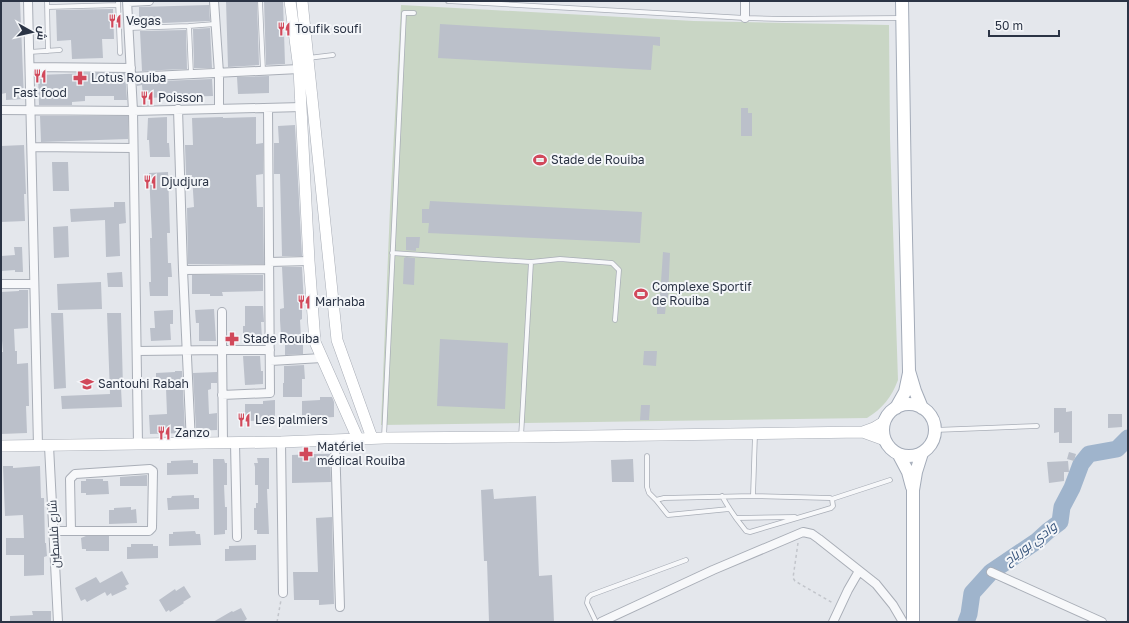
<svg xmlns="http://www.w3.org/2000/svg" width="1129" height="623" font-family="'Golos Text',Cairo,sans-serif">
  <rect width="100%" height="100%" fill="#e4e7ec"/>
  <!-- green -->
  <path fill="#c9d6c5" d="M401,5L694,21L889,25L890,138L898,380C891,398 883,408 867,418L381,425L390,208Z"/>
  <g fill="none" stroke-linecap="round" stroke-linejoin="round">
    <!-- river -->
    <path stroke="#9fb4cc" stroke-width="17" d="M966,622L969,614L972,593L991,572L1037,541L1048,531L1060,522L1062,507L1072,488L1081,464L1089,454L1117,449L1128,438"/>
  </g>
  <!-- building -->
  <path fill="#bbc0ca" d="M1,1H20L24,99L6,100V93L1,94V71H2Z
    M226,1H257L259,65L228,67Z
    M264,1H283L285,64L266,65Z
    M209,5L210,21L139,24V7Z
    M113,9L114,39H102L103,58L72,59L71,40L57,41L56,10Z
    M440,24L660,37V46L653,45L651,70L438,58Z
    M210,28L212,68H194L193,29Z
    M186,30L187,69L136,71H142L140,31Z
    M91,73H125L127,100H114V96H85V101L72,102V105H39L38,75Z
    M269,76V93L238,94L237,77Z
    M212,79L213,96L143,98L142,85L137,86V82Z
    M741,108H748V113H752V136H741Z
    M40,116H128V139L41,142Z
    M167,117V143H169L170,157H150L149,140H147L148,118Z
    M223,117V118L256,117V144L263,143V174L256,175L257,207H263L264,264H188L187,208L194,207L192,175H186L185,145H193L192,118Z
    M295,125L302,256H282L280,174H274V143H279L278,126Z
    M24,145L26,194H24L25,221L1,222V146Z
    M52,162H68L69,191H53Z
    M168,172L170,233H167L168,263H171L172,277H168V296H150L149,282H151L150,238H152L149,173Z
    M430,201L642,212L640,243L428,233L429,223H422V209H429Z
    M114,202H125L126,223L119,224L120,256L106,257L105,220L71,222L70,209L114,207Z
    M68,226L69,257L54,258L53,227Z
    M406,237H420L419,248H416V251L406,250Z
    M14,247H22L23,272H15V270L1,271V256L15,255Z
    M663,252L670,253L668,298L660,297Z
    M406,257L415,258L414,285L403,284L404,258Z
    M282,267H302L304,305L302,306V319L300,320L301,337H303V354L285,355V335L281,336L280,320V309L284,308Z
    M122,272L123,287H108L107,273Z
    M192,275H263V291L222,292L223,296H210V294H192Z
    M101,282L102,309L58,310L57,284Z
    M19,290H28V328L14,329L15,351H17V364L28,363L29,406H26L27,433L1,434V352H3L1,329V292L19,291Z
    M657,305H666L665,314H657Z
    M245,306H263L264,322H261L262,339H260V344H243V326H245Z
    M214,309L216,341H199V323H196L195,310Z
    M173,310V324H170L171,340L151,341L150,328H155L154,311Z
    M51,313H63L66,388L54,389Z
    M107,313H121L123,388H121L122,407L62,409L61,396L110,394Z
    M440,339L508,343L505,409L437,406Z
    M644,351H657L656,366L643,365Z
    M243,356H260L261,371H263V384L245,385Z
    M304,365L305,379H302V397H283V383H284V366Z
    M175,371H182L185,433L150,434L149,415L167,414L166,388H156V373L175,372Z
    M217,372V383H211V389L208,390L209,414L217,413V430L196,431L193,373Z
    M320,397H332L334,402V417L316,418V420H302V401L320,400Z
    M275,400V420L245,421V404H263V401Z
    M641,405H650L649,420H640Z
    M1054,408H1066V412L1072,411V443H1059V432L1054,433Z
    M1108,414H1122V427L1108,428Z
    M1069,452L1076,454L1074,461L1067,459Z
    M313,454H330L331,482L292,483V455Z
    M257,458H269V489H267L269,534H257V530H254V508H256V503H258V485H255V467L254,463H258Z
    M213,459H224L225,463H227V485H224L225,507H227V530H225V534L214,535Z
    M633,459L634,482H612L611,460Z
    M193,460V463H198V474L167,475V463H171V461Z
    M1068,461L1069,472H1064V481L1049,483L1047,462Z
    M3,466H13V468L40,466L41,498H44L45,543H46L47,556L44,557V575L24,576V555H6V538H24L23,515L5,516Z
    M147,475V486H120V477Z
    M86,479H103V481H108L109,494L86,495V493H81V481H86Z
    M493,489L494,499L536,496L539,576L552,575L554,622H489L487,561H484L481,490Z
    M194,495V498H199V509L168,510L167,498H171L172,496Z
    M131,507V510L136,509L137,523L109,524V510H114V508Z
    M332,517L334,604L319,605V600H294L293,572H318L316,518Z
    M195,531L196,534H200L201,545L169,546V534H173V532Z
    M86,536H109V551H86V549H82L81,538Z
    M131,544H153V546H158V558L127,559V547H131Z
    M256,545V560L225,561V549H229V546Z
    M122,571L129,584L125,586L127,589L112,596L111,593L107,596L105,592L87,602L85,599L81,601L75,588L96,577L100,583Z
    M184,586L191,597L183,602L184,603L170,612L169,610L166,612L159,600L175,589L176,591Z
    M241,608L247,619L243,622H213L232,611L233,612Z
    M32,611H51V622H10V616L33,615Z"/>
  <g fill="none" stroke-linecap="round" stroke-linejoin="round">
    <!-- lane casing -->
    <g stroke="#a9aeb7" stroke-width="5.5">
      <path id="lane" d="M47,1L48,51
        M118,1L120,53
        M260,1L263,71
        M448,1L745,18L783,19L901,18
        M47,7L118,5
        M189,26L215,24
        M129,28L189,26L191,74
        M29,52L60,50
        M308,58L333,55
        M392,253L531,262L521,437
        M531,262L560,259L612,263L619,270L615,320
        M935,430L1037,426
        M384,437L404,13H414
        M647,456V487L649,493L656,500
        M722,496C729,509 737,520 746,531L750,532L831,508L833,506L832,499
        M753,496L755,434
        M729,509L668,515L656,500L664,498L753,496L830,498L832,499L890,480
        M736,518L795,517
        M596,622L587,603L588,598L591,595L686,560"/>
    </g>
    <!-- street casing -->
    <g stroke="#a9aeb7" stroke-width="10">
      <path id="street" d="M28,1L38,446
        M127,1L133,111L138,444
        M214,1L219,73V109
        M745,1V18
        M128,2L149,1
        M30,67L131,68
        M131,77L299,69
        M178,109L183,270L191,443
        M1,110L133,111L302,107
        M32,147L133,148
        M269,262L309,261
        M183,270L269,269
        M1,284H34
        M222,312V350H270
        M137,351L222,350L223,443
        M270,361L322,358
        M222,395L270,393L268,108
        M335,440L340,607
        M281,442L283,593
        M235,443L237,537
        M49,446L58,622
        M53,531H149L152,528L153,471L150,469L75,474L70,479L71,531
        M991,572L1102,622
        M601,622L713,570L803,532L812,534L819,539L876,584L893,605L903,622
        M833,622L848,590L859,571"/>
    </g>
    <!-- secondary casing -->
    <g stroke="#a9aeb7" stroke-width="12">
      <path id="secondary" d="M290,1L299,69L309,261L315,342L358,439
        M302,1L337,340L372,438
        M863,432L874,428L884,422
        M1,446L281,442L384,438L521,437L863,432L885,440"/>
    </g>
    <!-- primary casing -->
    <g stroke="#a3abb8" stroke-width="14">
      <path id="primary" d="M902,1L905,193L909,371L915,391L922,408
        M883 430a26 26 0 1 1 52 0a26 26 0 1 1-52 0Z
        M896,408L905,392L909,373
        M899,455L908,472L912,487
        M913,622V490L916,472L922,453"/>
    </g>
    <!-- path -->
    <path stroke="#c2c5cb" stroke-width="1.5" stroke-dasharray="3 3" stroke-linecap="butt" d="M798,543L793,578L795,581L833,603
      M277,622L281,600"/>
    <!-- lane -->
    <use href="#lane" stroke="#f7f8fa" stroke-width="4"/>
    <!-- street -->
    <use href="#street" stroke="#f7f8fa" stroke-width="8"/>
    <!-- secondary -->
    <use href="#secondary" stroke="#fff" stroke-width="11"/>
    <!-- primary -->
    <use href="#primary" stroke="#fff" stroke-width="12"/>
  </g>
  <!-- icons -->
  <defs>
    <g id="restaurant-bare" transform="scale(1.08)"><path d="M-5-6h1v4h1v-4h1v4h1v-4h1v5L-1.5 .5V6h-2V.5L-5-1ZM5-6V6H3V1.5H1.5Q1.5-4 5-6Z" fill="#d1495b" stroke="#f4f6f9" stroke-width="2.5" paint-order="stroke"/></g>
    <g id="pharmacy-bare" transform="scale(1.08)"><path d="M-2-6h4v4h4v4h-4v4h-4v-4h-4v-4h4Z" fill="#d1495b" stroke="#f4f6f9" stroke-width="2.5" paint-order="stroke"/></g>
    <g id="stadium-bare" transform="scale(1.08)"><path d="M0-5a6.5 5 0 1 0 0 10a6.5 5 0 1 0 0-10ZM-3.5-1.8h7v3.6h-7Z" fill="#d1495b" stroke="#f4f6f9" stroke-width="2.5" paint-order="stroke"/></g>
    <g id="school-bare" transform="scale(1.08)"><path d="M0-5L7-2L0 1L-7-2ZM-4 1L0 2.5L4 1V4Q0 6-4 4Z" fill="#d1495b" stroke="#f4f6f9" stroke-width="2.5" paint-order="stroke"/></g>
  </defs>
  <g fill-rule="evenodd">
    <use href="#restaurant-bare" x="115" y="21"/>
    <use href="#restaurant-bare" x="284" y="29"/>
    <use href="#restaurant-bare" x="40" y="76"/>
    <use href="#pharmacy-bare" x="80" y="78"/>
    <use href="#restaurant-bare" x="147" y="98"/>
    <use href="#stadium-bare" x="540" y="160"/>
    <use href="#restaurant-bare" x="150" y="182"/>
    <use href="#stadium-bare" x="641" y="294"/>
    <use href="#restaurant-bare" x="304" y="302"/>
    <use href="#pharmacy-bare" x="232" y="339"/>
    <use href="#school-bare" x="87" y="384"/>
    <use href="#restaurant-bare" x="244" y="420"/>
    <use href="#restaurant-bare" x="164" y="433"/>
    <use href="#pharmacy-bare" x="306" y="454"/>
  </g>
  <g text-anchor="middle" stroke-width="4" stroke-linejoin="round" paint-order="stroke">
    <!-- poi labels -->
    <g font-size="12" fill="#2b3445" stroke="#f4f6f9" text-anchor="start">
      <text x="126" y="25">Vegas</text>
      <text x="295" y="33">Toufik soufi</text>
      <text x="91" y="82">Lotus Rouiba</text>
      <text x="40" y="97" text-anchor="middle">Fast food</text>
      <text x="158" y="102">Poisson</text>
      <text x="551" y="164">Stade de Rouiba</text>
      <text x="161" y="186">Djudjura</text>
      <text x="652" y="291">Complexe Sportif<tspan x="652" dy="14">de Rouiba</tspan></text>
      <text x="315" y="306">Marhaba</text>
      <text x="243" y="343">Stade Rouiba</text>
      <text x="98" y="388">Santouhi Rabah</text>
      <text x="255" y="424">Les palmiers</text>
      <text x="175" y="437">Zanzo</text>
      <text x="317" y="451">Matériel<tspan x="317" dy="14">médical Rouiba</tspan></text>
    </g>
    <!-- street labels -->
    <g font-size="12" fill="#2b3445" stroke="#f4f6f9">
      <text transform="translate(54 534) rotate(-93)" y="4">شارع فلسطين</text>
    </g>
    <!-- water labels -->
    <g font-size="13" font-style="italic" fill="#34527a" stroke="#f4f6f9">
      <text transform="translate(1030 543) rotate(-37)" y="5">وادي بورياح</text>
    </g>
  </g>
  <!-- border -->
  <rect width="1129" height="623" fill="none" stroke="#2b3445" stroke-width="4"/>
  <!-- north arrow -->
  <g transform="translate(32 32) rotate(98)" stroke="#f4f6f9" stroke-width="3" paint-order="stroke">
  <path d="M0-3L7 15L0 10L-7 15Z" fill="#2b3445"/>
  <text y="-6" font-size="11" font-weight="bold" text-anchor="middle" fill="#2b3445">ش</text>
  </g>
  <!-- scale -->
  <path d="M989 30v6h70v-6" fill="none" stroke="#2b3445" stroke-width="2"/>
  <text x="995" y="30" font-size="12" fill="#2b3445" stroke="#f4f6f9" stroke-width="3" paint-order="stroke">50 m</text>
</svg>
